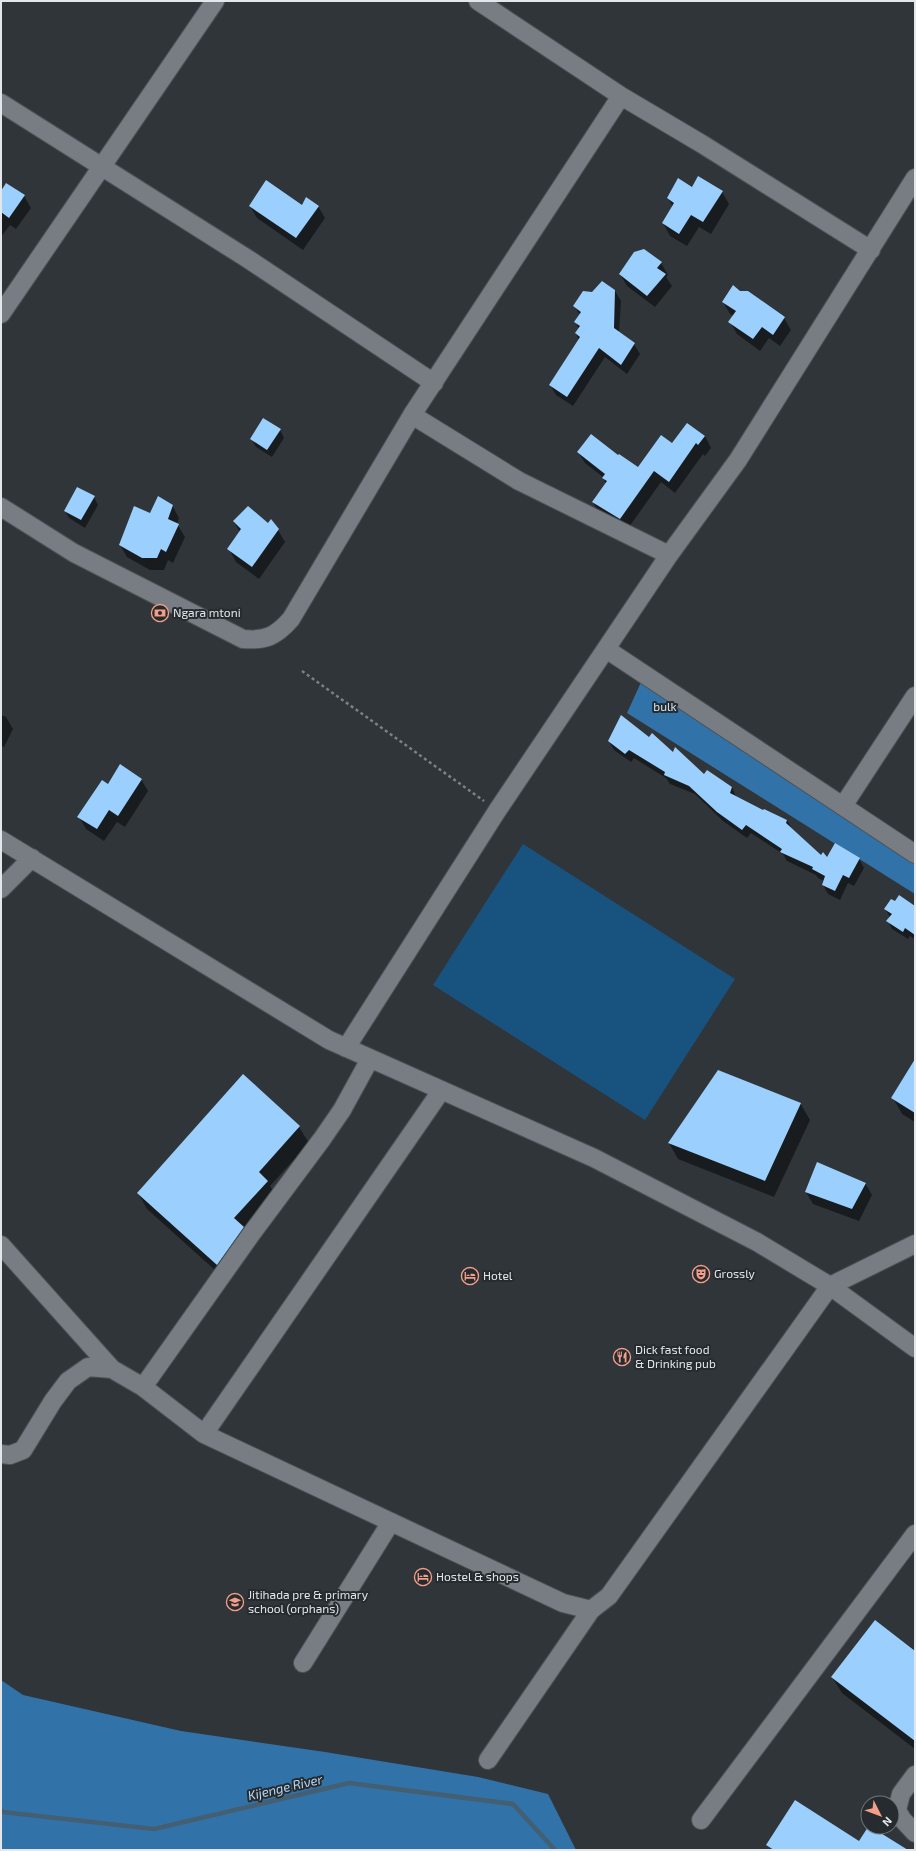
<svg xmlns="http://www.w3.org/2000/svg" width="916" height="1851" font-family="'Exo 2',sans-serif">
  <rect width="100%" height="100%" fill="#30353a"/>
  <!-- green -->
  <path fill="#185380" d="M523,844L735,979L645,1120L433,985Z"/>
  <!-- forest -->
  <path fill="#3173a8" d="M648,667L915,843V894L627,713Z
    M1,1680L23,1695L181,1731L325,1752L478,1777L548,1794L576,1850H3L1,1848Z"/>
  <!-- shadow -->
  <path fill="#0007" d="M692,188L722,192L729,204L711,234L699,227L687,246L670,236L663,223L673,207L668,198Z
    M1,193L24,196L31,208L16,229L10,225L1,237Z
    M250,206H318L325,218L303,250L257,218Z
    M644,250L661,263L668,275L666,277L672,286L655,307L627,286L620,274Z
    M615,291L621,301L619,333L634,344L640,354L627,374L605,357L573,406L556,395L550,385L579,340L576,334L579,329L575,322L580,315L574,306L593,293Z
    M723,302L784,318L791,330L780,346L769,338L760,351L737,334L730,322L734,316L730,314Z
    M280,430L284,438L272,457L256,447L251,439Z
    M705,436L711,448L705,456L703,454L675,493L661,482L627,530L600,514L593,502L606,484L603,477L585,463L578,452L618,457L638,469L672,444Z
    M94,497L98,505L85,528L69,518L65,511Z
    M172,505L179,518L177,524L185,537L173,563L168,560L164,570H150L127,557L120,545Z
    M234,522L278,530L285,542L259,579L236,562L229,549L240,532Z
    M1,715L6,717L13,729L4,747L1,746Z
    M649,738L704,776L732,787L736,797L763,812L787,820L792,829L821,856L827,859H859L864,868L854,886L848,883L840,900L828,894L823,885L824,881L818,878L816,875L787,861L783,854L751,833L747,838L723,821L695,794L670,784L666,778L634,758L631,762L614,750L609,741Z
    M141,779L148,791L125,827L117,822L104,841L86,829L79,817L108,785Z
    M915,907V939L910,936L908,939L892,929L888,921L890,917L885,909Z
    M915,1061V1122L902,1114L893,1098Z
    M800,1103L810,1120L774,1197L678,1159L669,1143Z
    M299,1127L309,1143L270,1186L277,1197L226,1280L147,1209L138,1193Z
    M865,1183L872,1195L859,1221L813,1204L806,1192Z
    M915,1652V1749L842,1693L832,1677Z"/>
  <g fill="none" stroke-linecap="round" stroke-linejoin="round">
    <!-- stream -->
    <path stroke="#445e72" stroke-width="4.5" d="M1,1810L3,1812L154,1829L349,1783L513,1804L555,1850"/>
  </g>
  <!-- building -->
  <path fill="#9acffe" d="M698,176L723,191L703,222L691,215L679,234L662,223L674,203L667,198L678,178L692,187Z
    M266,180L302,205L306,197L319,206L296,238L249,206Z
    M6,183L25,195L9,218L1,212V191Z
    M644,249L662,262L657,268L666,274L647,296L619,274L634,252Z
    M602,281L615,290L614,328L635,343L621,365L599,348L567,397L549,385L580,337L575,333L580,326L574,322L581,312L573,306L583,291L592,292Z
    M733,285L740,291H748L785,317L773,335L762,327L753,339L728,322L736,311L722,302Z
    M263,418L281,429L267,450L250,439Z
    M687,423L705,436L698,445L696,443L669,482L654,471L620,519L592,502L607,481L602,478L605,474L577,452L591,434L618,455L619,454L638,467L661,435L672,443Z
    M77,487L95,496L81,520L64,511Z
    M158,496L173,505L168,519L179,524L166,552L161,549L157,558H142L119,545L134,506L150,513Z
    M248,506L268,523L271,519L279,529L252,567L227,549L241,529L233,521Z
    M621,715L649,737L652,733L673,752L675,747L704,774L707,770L732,787L730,793L763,810L764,809L787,820L786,823L821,855L823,852L827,857L835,843L860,858L849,878L843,875L835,891L822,885L825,876L812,869L813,867L780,852L782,849L746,825L742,830L717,812L689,786L664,775L665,772L629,750L625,754L608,741Z
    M120,764L142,779L118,816L109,810L97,829L77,817L102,780L108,784Z
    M899,895L915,906V935L905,928L903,932L886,921L892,914L884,909L891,899L895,901Z
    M915,1059V1113L891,1098Z
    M718,1070L801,1103L765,1181L668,1143Z
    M243,1074L300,1126L259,1172L268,1181L234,1218L244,1227L217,1265L137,1193Z
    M817,1162L866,1183L852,1209L805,1192Z
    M875,1620L915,1651V1741L831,1677Z
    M795,1800L859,1841L868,1827H871L908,1850H774L766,1845Z"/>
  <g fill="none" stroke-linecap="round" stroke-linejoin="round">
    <!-- minor casing -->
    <g stroke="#4d5255" stroke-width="20">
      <path id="minor" d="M478,1L621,96L702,144L871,250
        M1,103L248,259L434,383
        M1,314L215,1
        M412,415L519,481L669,555
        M1,507L74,553L243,639C266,641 276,636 291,619L412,415L621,96
        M606,649L915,854
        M843,806L915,696
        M1,840L329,1040L594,1158L757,1242L830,1286L915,1348
        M1,889L32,858
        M346,1048L497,811L669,555L738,460L915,178
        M1,1245L112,1369
        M143,1387L252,1233L322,1139L342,1110L370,1059
        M204,1434L441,1091
        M1,1454L10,1455L23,1450L53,1401L68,1381L88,1367L112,1369L143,1387L204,1434L563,1603L591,1610L609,1596L830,1286L915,1244
        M303,1663L391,1522
        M488,1760L591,1610
        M915,1775L901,1794L897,1810L902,1819L915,1833
        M701,1820L915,1534"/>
    </g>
    <!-- path -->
    <path stroke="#7d8185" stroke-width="2.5" stroke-dasharray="3 3" stroke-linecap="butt" d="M302,671L484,801"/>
    <!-- minor -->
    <use href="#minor" stroke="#777d83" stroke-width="18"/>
  </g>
  <!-- icons -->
  <defs>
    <g id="bank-ring" transform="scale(0.9)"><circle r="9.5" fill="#262b30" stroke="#f49e87" stroke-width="1.5"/><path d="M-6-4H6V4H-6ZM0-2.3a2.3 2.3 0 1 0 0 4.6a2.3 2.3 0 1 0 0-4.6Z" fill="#f49e87"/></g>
    <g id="theatre-ring" transform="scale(0.9)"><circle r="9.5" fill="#262b30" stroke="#f49e87" stroke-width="1.5"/><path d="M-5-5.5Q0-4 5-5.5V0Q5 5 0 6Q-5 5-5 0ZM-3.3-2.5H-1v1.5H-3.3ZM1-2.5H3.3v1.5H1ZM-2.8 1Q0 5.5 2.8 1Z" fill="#f49e87"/></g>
    <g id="hotel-ring" transform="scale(0.9)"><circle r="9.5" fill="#262b30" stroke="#f49e87" stroke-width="1.5"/><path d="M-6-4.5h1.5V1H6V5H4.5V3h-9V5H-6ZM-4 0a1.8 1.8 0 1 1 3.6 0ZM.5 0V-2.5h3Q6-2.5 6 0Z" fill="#f49e87"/></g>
    <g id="restaurant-ring" transform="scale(0.9)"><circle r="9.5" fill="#262b30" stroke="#f49e87" stroke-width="1.5"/><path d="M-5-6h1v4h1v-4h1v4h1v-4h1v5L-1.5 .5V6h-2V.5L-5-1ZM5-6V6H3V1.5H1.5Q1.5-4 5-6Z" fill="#f49e87"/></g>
    <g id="school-ring" transform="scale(0.9)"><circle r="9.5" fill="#262b30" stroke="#f49e87" stroke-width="1.5"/><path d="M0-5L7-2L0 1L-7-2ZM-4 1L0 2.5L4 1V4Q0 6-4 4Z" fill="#f49e87"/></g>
  </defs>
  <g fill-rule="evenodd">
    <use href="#bank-ring" x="160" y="613"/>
    <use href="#theatre-ring" x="701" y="1274"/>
    <use href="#hotel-ring" x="470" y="1276"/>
    <use href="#restaurant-ring" x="622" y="1357"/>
    <use href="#hotel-ring" x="423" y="1577"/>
    <use href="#school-ring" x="235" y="1602"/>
  </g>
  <g text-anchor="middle" stroke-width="4" stroke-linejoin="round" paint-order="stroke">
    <!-- poi labels -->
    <g font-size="12" fill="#e4e7ea" stroke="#262b30" text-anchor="start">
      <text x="173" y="617">Ngara mtoni</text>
      <text x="714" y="1278">Grossly</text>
      <text x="483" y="1280">Hotel</text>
      <text x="635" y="1354">Dick fast food<tspan x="635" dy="14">&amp; Drinking pub</tspan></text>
      <text x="436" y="1581">Hostel &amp; shops</text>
      <text x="248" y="1599">Jitihada pre &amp; primary<tspan x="248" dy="14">school (orphans)</tspan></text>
    </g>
    <!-- park labels -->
    <g font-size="12" fill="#d3e4f3" stroke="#262b30">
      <text x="665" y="711">bulk</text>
    </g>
    <!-- water labels -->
    <g font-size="13" font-style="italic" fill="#b7d8f6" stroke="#262b30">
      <text transform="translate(285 1787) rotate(-13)" y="5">Kijenge River</text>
    </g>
  </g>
  <!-- border -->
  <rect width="916" height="1851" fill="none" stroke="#e4e7ea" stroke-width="4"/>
  <!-- north arrow -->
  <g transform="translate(880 1815) rotate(132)"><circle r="19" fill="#262b30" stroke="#72767a"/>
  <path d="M0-3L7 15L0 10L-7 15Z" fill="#f49e87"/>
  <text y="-6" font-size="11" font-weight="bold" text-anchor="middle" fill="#e4e7ea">N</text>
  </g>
</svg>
